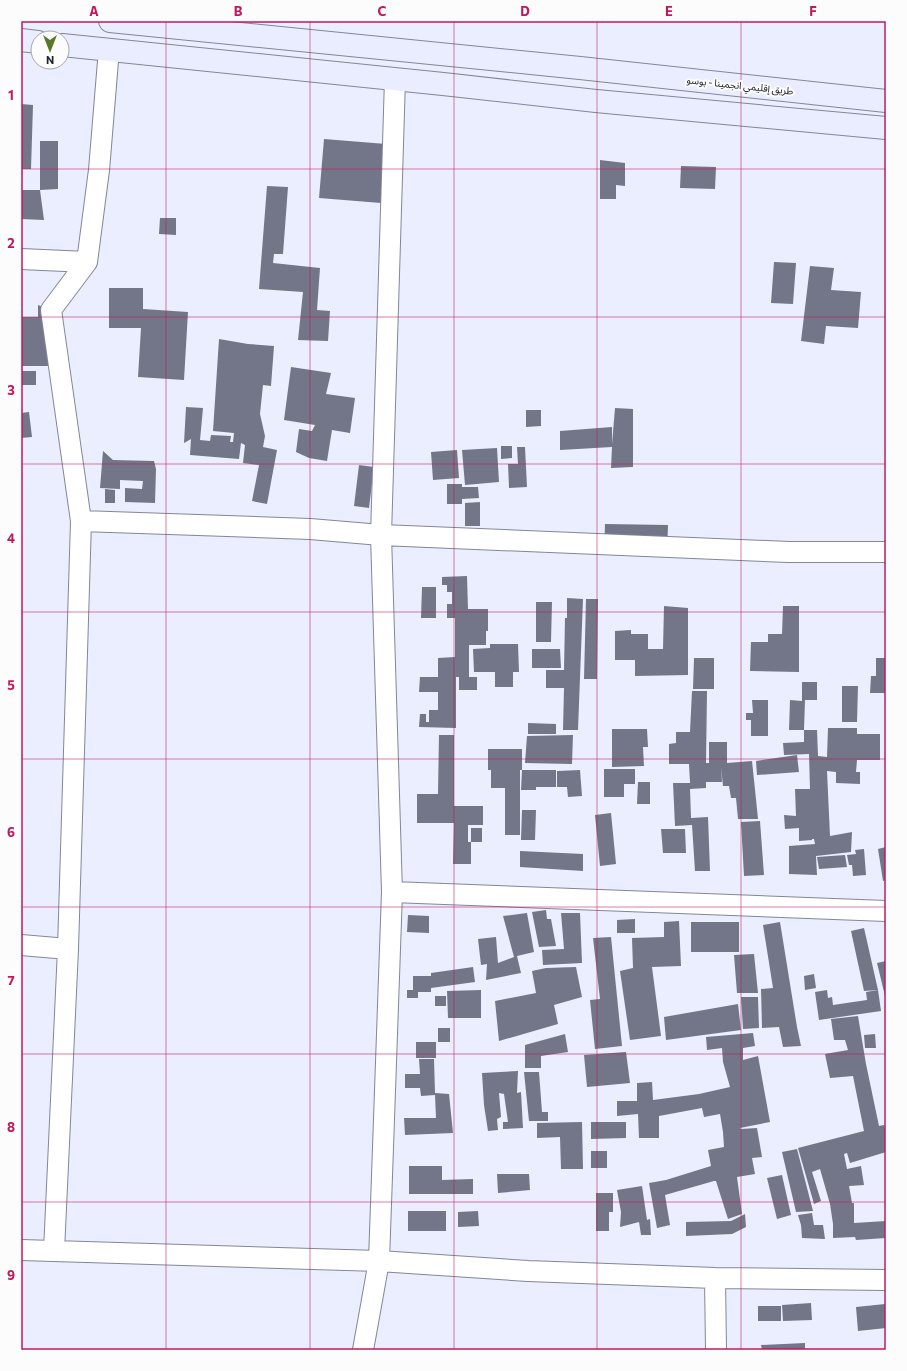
<svg xmlns="http://www.w3.org/2000/svg" width="907" height="1371" font-family="Commissioner,'Noto Sans Arabic',sans-serif">
  <rect width="100%" height="100%" fill="#ebeeff"/>
  <!-- building -->
  <path fill="#737688" d="M21,104L33,105L31,169H21Z
    M324,139L386,144L381,203L319,198Z
    M40,141H58V189L40,190Z
    M600,160L625,163V186L616,185V199H600Z
    M681,166L716,167L715,189L680,188Z
    M267,186L288,187L283,254H274L273,263L320,268L317,310L330,311L328,341L298,340L303,292L259,289Z
    M21,190H40L44,220L21,219Z
    M160,218H176V235L159,234Z
    M774,262L796,263L793,304L771,303Z
    M810,266L834,268L831,290L861,292L858,328L826,326L824,344L801,341Z
    M109,288H143V309L188,312L184,380L138,377L141,328H109Z
    M38,305L51,310L58,366H21V317H38Z
    M219,339L248,344L274,346L271,386L263,385L260,414L265,436L263,447L277,450L267,504L252,501L259,465L243,463L245,445L241,443L239,459L190,455L191,439L184,443L186,407L203,408L200,440L210,441L211,435L231,436L230,442H233L234,433L213,431Z
    M291,367L331,373L326,394L355,398L350,433L332,430L327,461L309,458L296,452L299,429L312,431L315,425L284,420Z
    M21,371H36V385H21Z
    M615,408L633,409V467L611,468L612,447L560,450V431L612,427V444Z
    M526,410H541V426L526,427Z
    M29,412L32,437L21,438V413Z
    M501,446H512V458L501,459Z
    M517,447H525L527,487L509,488L508,464H518Z
    M497,448L499,482L465,485L462,450Z
    M457,450L459,478L433,480L431,452Z
    M103,451L113,460L154,461L156,469L155,503L125,502V488L142,489L143,481L120,480V489L100,488Z
    M359,465L374,467L369,508L354,506Z
    M447,484H462V487H478L479,498L462,499V504H447Z
    M105,489L115,490V503H105Z
    M480,502V526H465V503Z
    M605,524L668,525L667,554L604,553Z
    M467,576L468,609H488V631H486V645H469V677H477V690H459V677H456V728L419,727L420,714H426V722H429V710H438V692H419L420,677H438V658L455,657V618H447V604H452V592H447V585H442V577Z
    M422,587H436V618H421Z
    M567,598L583,599L578,730H563L564,688H546V670H564L565,618H567Z
    M586,599H598L597,679H584Z
    M536,602H552L551,642H536Z
    M664,606L688,608V675L635,676V660H615V631L631,630V634H648V649H663Z
    M783,606H799V672L750,671L751,642H768V634H782Z
    M490,644H518L519,672H513V687H495V672H474L473,649L490,648Z
    M532,649H560L561,668H532Z
    M694,658H714V689H693Z
    M876,658H886V693H870L871,676H876Z
    M802,682H817V700H805L804,730H817L818,756L827,757L828,728H857V734H880V760H857L856,772H860V784L836,783V772L827,771L830,836L852,832L851,852L816,856L817,875L789,874V846L815,844L814,839H812V840L799,841V828L785,829L784,815L796,816L795,789H810L809,754L784,755L783,743L804,742V730H789L790,700L802,701Z
    M842,686H858L857,722H842Z
    M692,691H707L706,763H709V742H727V763L752,761L756,799L758,819H738L736,798H731L729,786H723L721,767L722,782H706V788L690,789L691,818L708,817L710,871H695L692,825L675,826L673,783H690L689,764H669V744L676,743V732H690Z
    M752,700H768V736H751V720H746V713H753Z
    M528,723L556,724V734H528Z
    M612,729H647L648,747H643L644,766L612,767Z
    M439,735H454V806H483V825H468V842H471V828H482V842H471V864H453L454,823H417V794H438Z
    M573,735L572,764L525,763L527,736Z
    M488,749H522V770H520V835H505V788H491V770H488Z
    M797,755L799,772L757,775L756,761Z
    M604,769H635V784H624V797H604Z
    M522,770H556V787H536V790H521Z
    M580,770L582,796L568,797L567,787H557V771Z
    M638,782H650V804H637Z
    M522,810H536L535,840H521Z
    M611,813L616,864L600,866L595,815Z
    M760,821L764,875L744,876L741,822Z
    M661,829H685L686,853H663Z
    M886,847V880L883,881L878,849Z
    M864,849L866,875L853,876L852,865H849L847,855L856,854L855,850Z
    M520,851L583,854V871L520,867Z
    M845,855L847,867L819,869L817,857Z
    M546,910L547,919H551L556,946L539,947L532,912Z
    M527,913L534,952L517,956L521,973L486,980L487,964L481,965L478,939L496,937L498,963L514,957L503,916Z
    M561,913H580L582,963L543,965L542,950L564,949Z
    M408,915L429,916V933L407,932Z
    M635,919V933H617V920Z
    M679,921L681,966L652,967L661,1036L630,1040L620,971L633,968L632,938L664,937V922Z
    M691,922H739V952H691Z
    M780,922L797,1027L801,1046L783,1047L779,1027L762,1028L761,989L773,988L763,925Z
    M864,928L878,990L864,991L851,931Z
    M611,937L622,1046L595,1049L590,1000L600,999L593,938Z
    M754,954L758,993H737L734,955Z
    M886,961V996H885L877,963Z
    M473,967L475,982L431,988V992H418V998H407V990H413V976H431V973Z
    M576,967L582,997L554,1005L558,1024L499,1041L495,1001L536,993L532,971L546,968Z
    M814,974L816,988L805,990L804,976Z
    M481,990V1018H448L447,991Z
    M827,990L828,998L832,997L833,1005L867,1000L866,992L878,990L881,1011L819,1020L815,992Z
    M435,996H446V1006H435Z
    M741,997H758L759,1028L743,1029Z
    M738,1004L741,1030L666,1040L664,1017Z
    M858,1016L866,1064L879,1126L884,1125L886,1133V1152L850,1163L847,1153L844,1154L847,1169L861,1166L864,1185L849,1186L852,1203H854V1223L886,1221V1238L856,1240L855,1237L833,1238V1224L830,1204L820,1169L812,1172L821,1201L814,1204L798,1148L864,1131L853,1076L830,1078L825,1054L848,1050L845,1040H834L831,1019Z
    M438,1028H450V1042H438Z
    M753,1033L755,1046L743,1048V1060L758,1056L770,1122L740,1128L741,1129L757,1128L762,1157L752,1158L755,1174L737,1177L742,1214L728,1219L716,1181H714L665,1195L670,1225L657,1228L649,1183L666,1180L711,1166L708,1150L724,1147L723,1132L720,1114L704,1117L702,1108L659,1116V1138H639L638,1114L617,1116V1101H637V1083L652,1082L653,1100L699,1094L730,1087L723,1062L722,1048L707,1050L706,1037Z
    M565,1034L568,1052L541,1056V1068H525V1045Z
    M875,1034L876,1048H865L864,1035Z
    M416,1042H436V1058H416Z
    M626,1052L630,1083L587,1087L584,1055Z
    M419,1059H434L435,1093L449,1094L453,1133L405,1135L404,1118H436L435,1095L421,1096L420,1088H405V1074H420Z
    M518,1071L517,1093L521,1092L523,1128L503,1129V1122H508L504,1094L499,1093L501,1117L497,1119L498,1130L488,1131L484,1105L482,1073Z
    M524,1072H539L542,1112H548V1121H529Z
    M582,1122L583,1169H561L560,1137L537,1138V1123Z
    M591,1122H626V1138L591,1139Z
    M797,1149L813,1211L796,1212L782,1152Z
    M591,1151H607V1168H591Z
    M409,1166H442V1180L473,1179V1194H409Z
    M497,1174H529L530,1190L498,1193Z
    M782,1175L791,1215L777,1219L767,1178Z
    M642,1186L647,1220L650,1219L651,1235H641L639,1222L620,1227L621,1212L617,1190Z
    M596,1193H613V1212H609V1231H596Z
    M408,1211H446V1231H408Z
    M478,1211L479,1226L458,1227V1212Z
    M812,1213L814,1225H823L825,1239L802,1238L801,1225L798,1215Z
    M745,1214L746,1227L732,1234L686,1236V1222L731,1221Z
    M811,1303L812,1320L783,1321L782,1305Z
    M885,1304L886,1328L858,1331L856,1307Z
    M758,1306H781V1321H758Z
    M805,1343V1350H762L761,1345Z"/>
  <g fill="none" stroke-linecap="round" stroke-linejoin="round">
    <!-- street casing -->
    <g stroke="#828698" stroke-width="22">
      <path id="street" d="M21,259L87,262
        M81,521L310,529L381,535L789,552H886
        M392,892L886,911
        M21,945L68,949
        M21,1250L379,1261L528,1271L715,1278L886,1280
        M54,1251L68,949L81,521L51,310L87,262L99,170L109,49
        M715,1278L716,1350
        M363,1350L379,1261L392,892L381,535L395,79"/>
    </g>
    <!-- secondary casing -->
    <g stroke="#828698" stroke-width="24">
      <path id="secondary" d="M110,21L580,68L886,101
        M21,40L38,42
        M62,45L443,84L596,101L886,128"/>
    </g>
    <!-- street -->
    <use href="#street" stroke="#fff" stroke-width="20"/>
    <!-- secondary -->
    <use href="#secondary" stroke="#e9edff" stroke-width="22"/>
  </g>
  <!-- grid -->
  <path fill="none" stroke="#c2185b" stroke-width="1" stroke-opacity="0.55" d="M166,21V1350M310,21V1350M454,21V1350M597,21V1350M741,21V1350M21,169H886M21,317H886M21,464H886M21,612H886M21,759H886M21,907H886M21,1054H886M21,1202H886"/>
  <g text-anchor="middle" stroke-width="4" stroke-linejoin="round" paint-order="stroke">
    <!-- street labels -->
    <g font-size="10" fill="#21222a" stroke="#fcfcfc">
      <text transform="translate(740 85) rotate(6)" y="4">طريق إقليمي انجمينا - بوسو</text>
    </g>
  </g>
  <!-- border -->
  <rect width="907" height="1371" fill="none" stroke="#fcfcfc" stroke-width="44"/>
  <!-- north arrow -->
  <g transform="translate(50 50) rotate(180)"><circle r="19" fill="#fcfcfc" stroke="#a4a5a8"/>
  <path d="M0-3L7 15L0 10L-7 15Z" fill="#5a782d"/>
  <text y="-6" font-size="11" font-weight="bold" text-anchor="middle" fill="#21222a">N</text>
  </g>
  <rect x="22" y="22" width="863" height="1327" fill="none" stroke="#c2185b" stroke-width="1.5"/>
  <g font-size="13" text-anchor="middle" font-weight="bold" fill="#c2185b">
    <text x="94" y="16">A</text>
    <text x="238" y="16">B</text>
    <text x="382" y="16">C</text>
    <text x="525" y="16">D</text>
    <text x="669" y="16">E</text>
    <text x="813" y="16">F</text>
    <text x="11" y="100">1</text>
    <text x="11" y="248">2</text>
    <text x="11" y="395">3</text>
    <text x="11" y="543">4</text>
    <text x="11" y="690">5</text>
    <text x="11" y="837">6</text>
    <text x="11" y="985">7</text>
    <text x="11" y="1132">8</text>
    <text x="11" y="1280">9</text>
  </g>
</svg>
